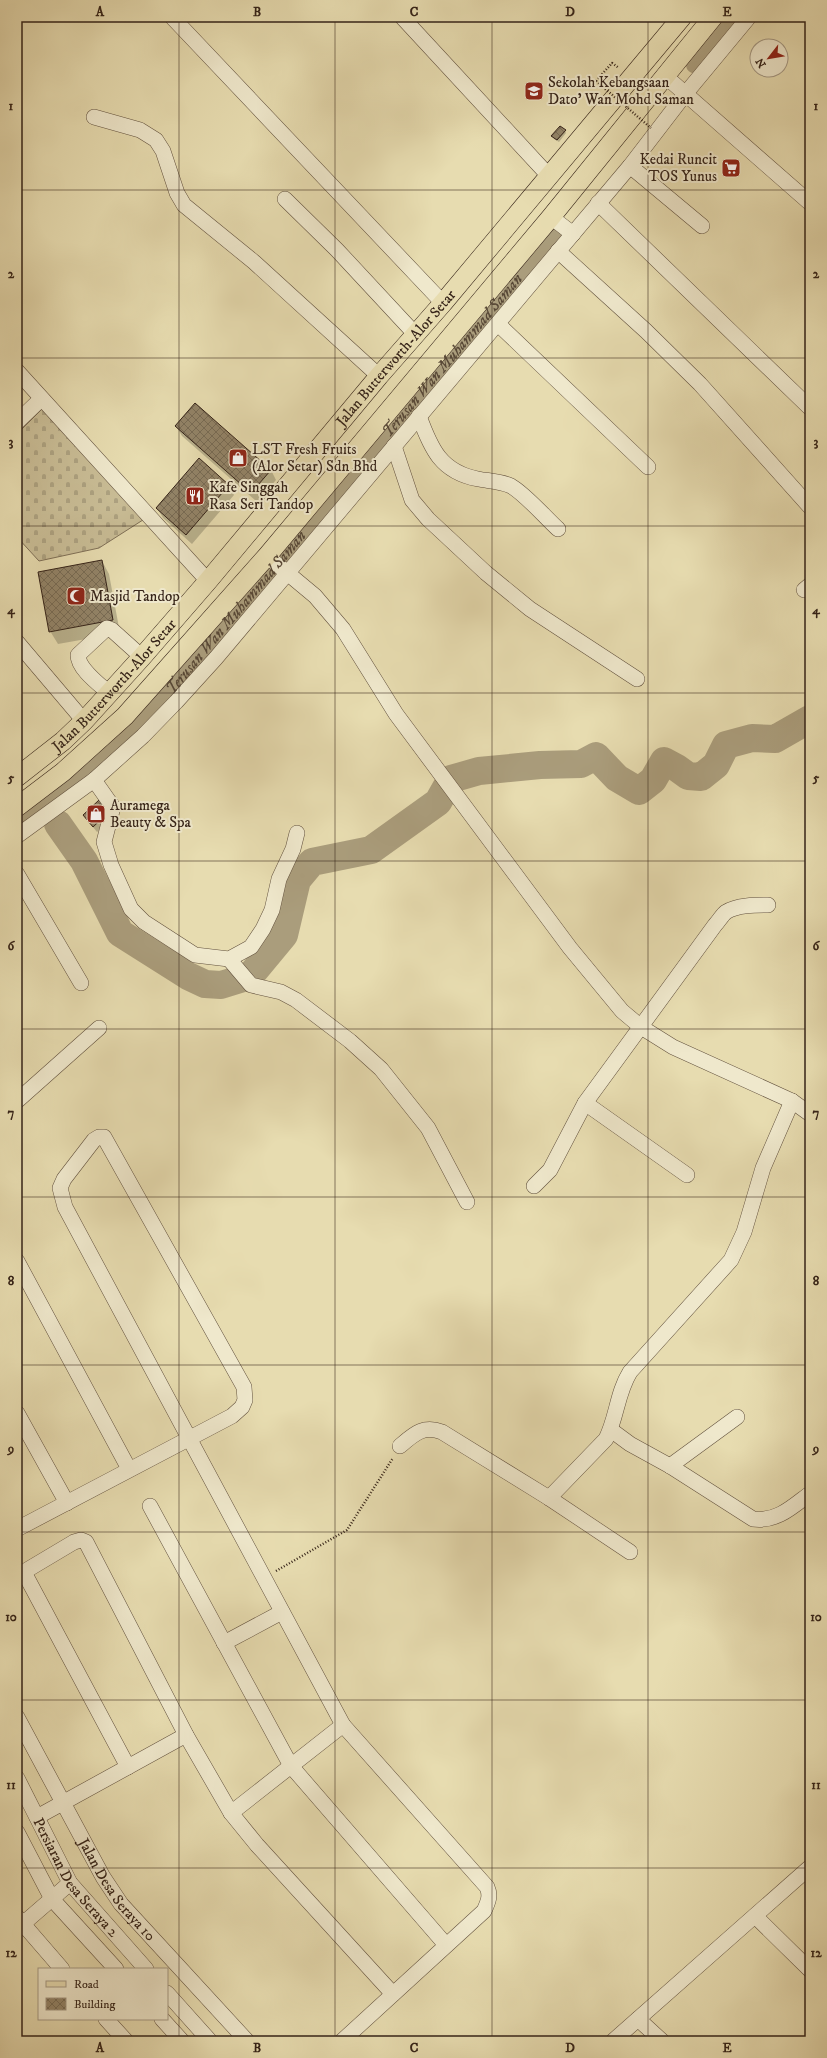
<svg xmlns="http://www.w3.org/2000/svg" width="827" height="2058" font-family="'IM FELL DW Pica',serif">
  <defs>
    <pattern id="cemetery-stones" width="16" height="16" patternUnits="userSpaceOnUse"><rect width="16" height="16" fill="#c9bd96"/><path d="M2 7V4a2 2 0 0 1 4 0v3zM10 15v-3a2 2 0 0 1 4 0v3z" fill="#ada281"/></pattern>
    <pattern id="building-cross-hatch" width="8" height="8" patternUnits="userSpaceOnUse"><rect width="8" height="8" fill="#928367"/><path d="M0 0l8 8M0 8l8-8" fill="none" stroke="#786b54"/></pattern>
  </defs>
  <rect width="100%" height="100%" fill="#e7dcb0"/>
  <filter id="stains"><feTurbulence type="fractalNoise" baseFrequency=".005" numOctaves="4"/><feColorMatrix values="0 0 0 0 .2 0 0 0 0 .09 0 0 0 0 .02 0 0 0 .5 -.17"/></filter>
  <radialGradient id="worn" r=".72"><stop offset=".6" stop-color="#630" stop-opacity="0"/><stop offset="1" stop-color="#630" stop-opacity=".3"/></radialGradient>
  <!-- cemetery -->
  <path fill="url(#cemetery-stones)" stroke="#7f7057" d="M45,406L146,518L99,548L39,561L17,537V434Z"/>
  <!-- shadow -->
  <path fill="#0003" d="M565,131L566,133L559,142L554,139L553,136Z
    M176,426L271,470L276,480L257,502L182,436Z
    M199,460L229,486L234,495L192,544L163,518L157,508Z
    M102,561L109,574L120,633L58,644L50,631Z
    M84,816L112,818L97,832Z"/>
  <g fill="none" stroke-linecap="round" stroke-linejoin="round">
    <!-- canal -->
    <g stroke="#aa9d7c" stroke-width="16">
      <path d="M694,65L734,17"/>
      <path id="s1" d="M17,821C61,790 103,757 143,721L555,232"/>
    </g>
    <!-- river -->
    <path stroke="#aa9d7c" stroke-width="28" d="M58,824L84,861L120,933L188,976L205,984L221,985L250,976L284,935L297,880L312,862L371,850L438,802L451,779L479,771L540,765L581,764L596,756L617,778L639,791L653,780L664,761L677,768L688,776L701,777L716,765L726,745L752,738L775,739L810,719"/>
  </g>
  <!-- building -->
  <path fill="url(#building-cross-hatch)" stroke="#352318" d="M560,126L566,130L557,140L551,136Z
    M195,403L271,470L251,493L175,426Z
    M199,458L229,485L186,535L156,508Z
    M102,560L113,620L49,632L38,572Z
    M99,800L109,812L93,827L83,815Z"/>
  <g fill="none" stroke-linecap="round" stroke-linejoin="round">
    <!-- minor casing -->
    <g stroke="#62513e" stroke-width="16">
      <g id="minor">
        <path d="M172,17L443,303"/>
        <path d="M402,17L549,176"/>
        <path d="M664,75L810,203"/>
        <path d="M94,117L140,130L156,140L163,151L177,193L184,205L254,262L379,376"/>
        <path d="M630,166L702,226"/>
        <path d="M285,199L337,250L416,335"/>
        <path d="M598,203L810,408"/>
        <path d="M551,217L573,234"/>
        <path d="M558,251L646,331L700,384L810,507"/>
        <path d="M498,324L648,467"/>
        <path d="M17,371L208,581"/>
        <path d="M419,416C431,449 441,472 478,479C488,481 501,481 511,486C524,493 546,518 558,529"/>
        <path d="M17,422L41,399"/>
        <path d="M394,446L412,500L428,519L486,573L530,609L637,679"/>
        <path d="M267,556L315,596L343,629L396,714L570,948L622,1011L641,1027L673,1047L792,1101L810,1114"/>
        <path d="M804,590L810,585"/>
        <path d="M17,642L84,721"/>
        <path d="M109,693C99,684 78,669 78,655L107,628L112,630L142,657"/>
        <path d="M94,780L113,807L104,842L111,865L131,909L144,922L195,955L229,959L251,947L263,929L272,910L279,879L293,849L297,833"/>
        <path d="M17,836L94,780L143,736L176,702L216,658L630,166L686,93L749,17"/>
        <path d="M17,874L81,983"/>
        <path d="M229,959L251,985L281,992L296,1000L350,1041L381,1069L428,1128L467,1202"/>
        <path d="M17,1101L99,1028"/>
        <path d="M585,1103L687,1175"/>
        <path d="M534,1186L550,1170L585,1103L715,925C719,921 722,915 726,912C737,905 755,905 768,905"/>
        <path d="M17,1261L129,1469"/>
        <path d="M17,1413L67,1503"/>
        <path d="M611,1430L630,1444L670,1466L753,1519C776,1522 791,1508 808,1495"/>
        <path d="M400,1446C414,1434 423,1425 442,1432L549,1498L630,1552"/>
        <path d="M670,1466L737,1417"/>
        <path d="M549,1498L606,1439C617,1417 617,1393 630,1372L731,1260L744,1232L763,1168L792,1101"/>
        <path d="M150,1506L291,1766L446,1945"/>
        <path d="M17,1529L232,1416L242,1407L245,1400L244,1387L104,1137H99L94,1140L64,1179L60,1188L65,1207L343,1725L487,1887C491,1896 488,1902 484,1911L342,2041"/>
        <path d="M224,1643L282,1612"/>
        <path id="s2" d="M17,1717L103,1877L121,1904L247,2041"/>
        <path d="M128,1767L26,1576L27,1570L74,1542L81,1540L86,1542L186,1735L231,1813L257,1845L393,1994"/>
        <path id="s3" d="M17,1778L70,1883L146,1969"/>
        <path d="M231,1813L343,1725"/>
        <path d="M37,1817L186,1735"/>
        <path d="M17,1832L52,1899L116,1969"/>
        <path d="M755,1916L810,1970"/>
        <path d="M17,1917L62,1969"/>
        <path d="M17,1929L70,1883"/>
        <path d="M167,1993L210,2041"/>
        <path d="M106,2019L126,2041"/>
        <path d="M162,2019L182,2041"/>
        <path d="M638,2019L662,2041"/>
        <path d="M613,2041L810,1867"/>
      </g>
    </g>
    <!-- major casing -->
    <g stroke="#352318" stroke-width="20">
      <g id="major">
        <path id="s4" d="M17,777L63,741L84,721L142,657L208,581L379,376L443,303L682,17"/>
        <path d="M17,807L63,772L125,716L267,556L551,217L713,17"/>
      </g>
    </g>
    <!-- path -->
    <path stroke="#352318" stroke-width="2.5" stroke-dasharray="1 2" stroke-linecap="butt" d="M596,81L612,63L619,68
      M276,1571L347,1530L393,1458"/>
    <!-- minor -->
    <use href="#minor" stroke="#efe8cc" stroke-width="15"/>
    <!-- major -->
    <use href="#major" stroke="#e7dcb0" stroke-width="19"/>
    <!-- path-bridge -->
    <path stroke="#352318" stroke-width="2.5" stroke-dasharray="1 2" stroke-linecap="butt" d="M596,81L651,128"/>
  </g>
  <!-- grid -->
  <path fill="none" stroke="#352318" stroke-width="1" stroke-opacity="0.55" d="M179,17V2041M335,17V2041M492,17V2041M648,17V2041M17,190H810M17,358H810M17,526H810M17,693H810M17,861H810M17,1029H810M17,1197H810M17,1365H810M17,1532H810M17,1700H810M17,1868H810"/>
  <!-- icons -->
  <defs>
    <g id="school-square" transform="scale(1)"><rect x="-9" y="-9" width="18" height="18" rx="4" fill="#8f2418" stroke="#efe8cc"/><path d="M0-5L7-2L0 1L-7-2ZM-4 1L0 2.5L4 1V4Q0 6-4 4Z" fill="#fff"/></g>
    <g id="supermarket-square" transform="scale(1)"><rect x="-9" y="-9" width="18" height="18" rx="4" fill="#8f2418" stroke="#efe8cc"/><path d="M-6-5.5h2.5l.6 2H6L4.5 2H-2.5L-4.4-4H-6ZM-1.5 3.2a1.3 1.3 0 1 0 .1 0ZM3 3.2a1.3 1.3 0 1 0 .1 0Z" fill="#fff"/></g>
    <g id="shop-square" transform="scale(1)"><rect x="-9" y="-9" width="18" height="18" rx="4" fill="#8f2418" stroke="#efe8cc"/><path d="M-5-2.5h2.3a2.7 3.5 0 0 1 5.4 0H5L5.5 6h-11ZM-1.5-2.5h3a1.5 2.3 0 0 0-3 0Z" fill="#fff"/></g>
    <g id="restaurant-square" transform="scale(1)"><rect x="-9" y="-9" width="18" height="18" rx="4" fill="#8f2418" stroke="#efe8cc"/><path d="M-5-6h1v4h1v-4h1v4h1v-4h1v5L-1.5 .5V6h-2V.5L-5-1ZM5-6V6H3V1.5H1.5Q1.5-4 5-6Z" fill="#fff"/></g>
    <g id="mosque-square" transform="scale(1)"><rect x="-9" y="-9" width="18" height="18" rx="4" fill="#8f2418" stroke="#efe8cc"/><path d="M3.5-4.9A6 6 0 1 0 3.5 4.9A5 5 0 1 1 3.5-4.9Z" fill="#fff"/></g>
  </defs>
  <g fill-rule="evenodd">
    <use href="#school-square" x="534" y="91"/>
    <use href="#supermarket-square" x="731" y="168"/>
    <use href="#shop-square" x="238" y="458"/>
    <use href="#restaurant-square" x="195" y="496"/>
    <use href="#mosque-square" x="76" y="596"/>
    <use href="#shop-square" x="96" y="814"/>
  </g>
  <g text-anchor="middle" stroke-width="4" stroke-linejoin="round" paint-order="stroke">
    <!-- poi labels -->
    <g font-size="15" fill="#352318" stroke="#efe8cc" text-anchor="start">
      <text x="548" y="87">Sekolah Kebangsaan<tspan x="548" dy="17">Dato' Wan Mohd Saman</tspan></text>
      <text x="717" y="164" text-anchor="end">Kedai Runcit<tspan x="717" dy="17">TOS Yunus</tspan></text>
      <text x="252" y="454">LST Fresh Fruits<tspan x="252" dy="17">(Alor Setar) Sdn Bhd</tspan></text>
      <text x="209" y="492">Kafe Singgah<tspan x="209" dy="17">Rasa Seri Tandop</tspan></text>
      <text x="90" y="601">Masjid Tandop</text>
      <text x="110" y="810">Auramega<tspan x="110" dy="17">Beauty &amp; Spa</tspan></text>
    </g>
    <!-- street labels -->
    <g font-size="15" fill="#352318" stroke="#efe8cc">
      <text dy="5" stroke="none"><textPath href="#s4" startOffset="566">Jalan Butterworth-Alor Setar</textPath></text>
      <text dy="5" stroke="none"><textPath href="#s4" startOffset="134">Jalan Butterworth-Alor Setar</textPath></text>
      <text dy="5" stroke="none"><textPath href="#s3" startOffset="116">Persiaran Desa Seraya 2</textPath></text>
      <text dy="5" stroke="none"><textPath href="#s2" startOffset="200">Jalan Desa Seraya 10</textPath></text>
    </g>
    <!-- water labels -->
    <g font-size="16" font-style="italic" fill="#584836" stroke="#efe8cc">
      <text dy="6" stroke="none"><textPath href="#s1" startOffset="640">Terusan Wan Muhammad Saman</textPath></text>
      <text dy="6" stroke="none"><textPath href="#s1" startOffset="304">Terusan Wan Muhammad Saman</textPath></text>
    </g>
  </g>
  <!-- margin -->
  <rect width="827" height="2058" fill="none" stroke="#e7dcb0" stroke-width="44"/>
  <!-- legend -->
  <rect x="38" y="1968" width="130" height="52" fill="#efe8cc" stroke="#a59984"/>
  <rect x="46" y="1981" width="20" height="6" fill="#e7dcb0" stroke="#a59984"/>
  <text x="74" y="1988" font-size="12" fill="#352318">Road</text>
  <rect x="46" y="1998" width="20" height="12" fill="url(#building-cross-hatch)" stroke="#a59984"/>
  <text x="74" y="2008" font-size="12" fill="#352318">Building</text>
  <!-- north arrow -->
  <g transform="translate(769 58) rotate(239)"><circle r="19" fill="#efe8cc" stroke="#a59984"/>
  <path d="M0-3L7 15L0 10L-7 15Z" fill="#8f2418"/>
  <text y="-6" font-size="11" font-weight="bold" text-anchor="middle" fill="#352318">N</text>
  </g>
  <rect x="22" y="22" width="783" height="2014" fill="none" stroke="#352318" stroke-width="1.5"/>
  <g font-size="13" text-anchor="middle" font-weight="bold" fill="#352318">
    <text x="100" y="16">A</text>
    <text x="257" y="16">B</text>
    <text x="414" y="16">C</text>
    <text x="570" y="16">D</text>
    <text x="727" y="16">E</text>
    <text x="11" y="110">1</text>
    <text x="816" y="110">1</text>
    <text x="11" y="278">2</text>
    <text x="816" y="278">2</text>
    <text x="11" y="446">3</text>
    <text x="816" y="446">3</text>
    <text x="11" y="614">4</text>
    <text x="816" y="614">4</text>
    <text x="11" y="782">5</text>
    <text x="816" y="782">5</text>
    <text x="11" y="950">6</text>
    <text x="816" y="950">6</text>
    <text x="11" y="1117">7</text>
    <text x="816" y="1117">7</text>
    <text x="11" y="1285">8</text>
    <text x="816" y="1285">8</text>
    <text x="11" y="1453">9</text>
    <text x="816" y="1453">9</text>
    <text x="11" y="1621">10</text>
    <text x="816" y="1621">10</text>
    <text x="11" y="1789">11</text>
    <text x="816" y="1789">11</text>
    <text x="11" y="1957">12</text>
    <text x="816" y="1957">12</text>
    <text x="100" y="2052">A</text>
    <text x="257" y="2052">B</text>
    <text x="414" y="2052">C</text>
    <text x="570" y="2052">D</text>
    <text x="727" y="2052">E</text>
  </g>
  <rect width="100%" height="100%" filter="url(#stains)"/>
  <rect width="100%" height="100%" fill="url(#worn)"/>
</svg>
